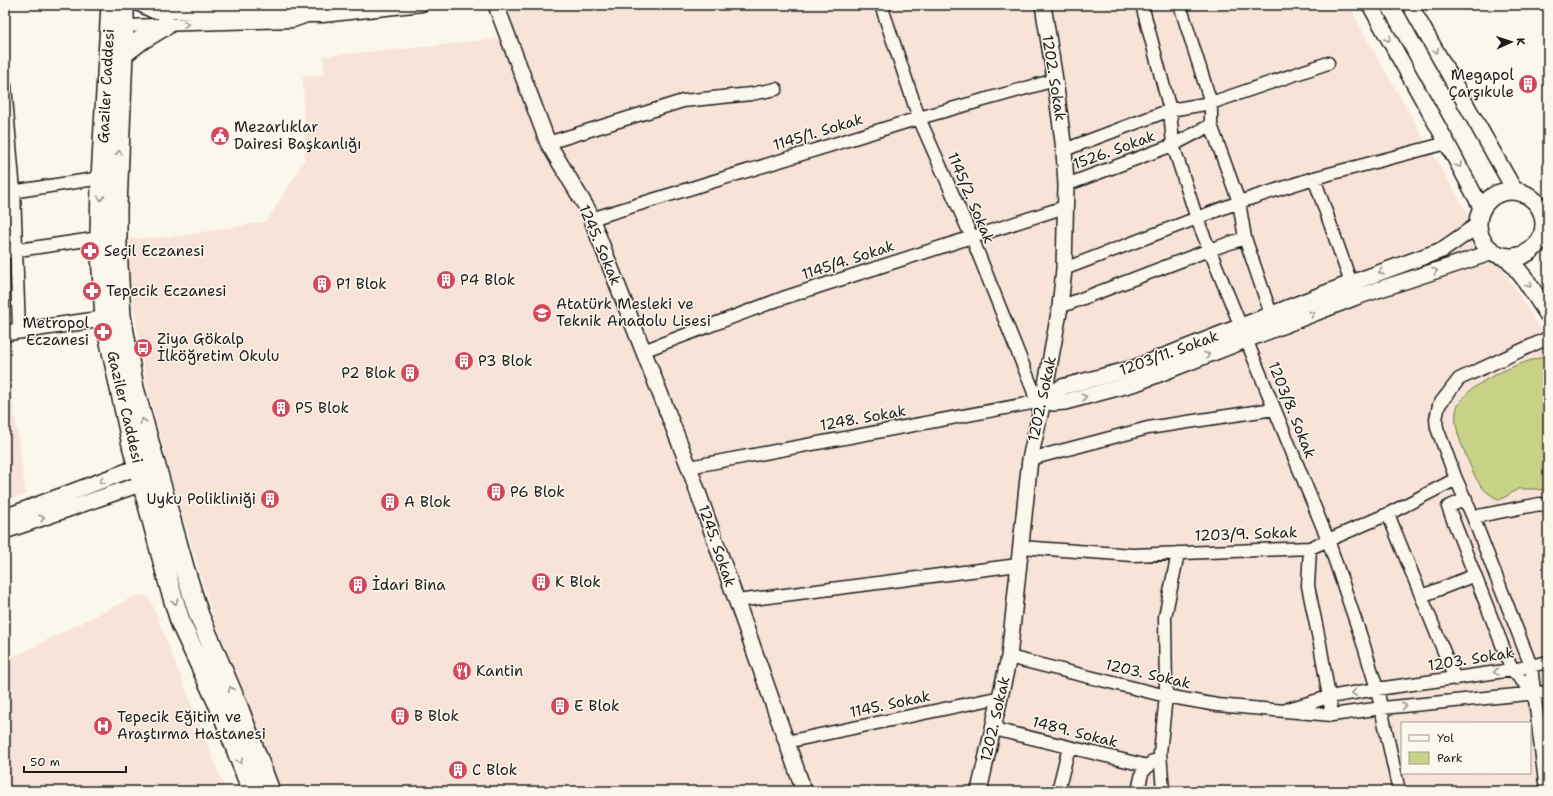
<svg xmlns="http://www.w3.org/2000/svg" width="1553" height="796" font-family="'Shantell Sans',sans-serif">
  <rect width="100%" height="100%" fill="#fbf7ec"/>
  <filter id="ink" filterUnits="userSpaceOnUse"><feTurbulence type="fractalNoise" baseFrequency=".025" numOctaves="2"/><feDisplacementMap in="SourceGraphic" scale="8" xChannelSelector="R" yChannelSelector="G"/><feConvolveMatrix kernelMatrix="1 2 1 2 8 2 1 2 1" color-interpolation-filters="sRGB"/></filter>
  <g filter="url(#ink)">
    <!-- built -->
    <path fill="#f7e3d8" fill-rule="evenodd" d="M495,5H1349L1365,36L1462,204L1548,341V791H281L214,619L175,491L147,386L122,239L181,236L267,221L305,160L303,76L325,75L323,56L426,47L499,38ZM1402,723H1530V773H1402Z
      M5,346L26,494L5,502Z
      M135,596L149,597L226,791H5V661Z"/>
    <!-- green -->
    <path fill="#c7d286" stroke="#727751" d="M1548,356V491L1536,489H1518L1500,500C1479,490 1476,479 1467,458C1461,443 1454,428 1456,411C1461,384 1524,360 1548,356Z"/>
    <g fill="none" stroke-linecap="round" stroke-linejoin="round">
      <!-- minor casing -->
      <g stroke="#1c1c1c" stroke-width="15">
        <path id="minor" d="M139,5L153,12H292L307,16
          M881,5L919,118L972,238L1033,390L1036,403
          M1142,5L1170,110L1173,145L1197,219L1328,540L1364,646L1377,689L1399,791
          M1180,5L1211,103V125L1239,202L1245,238L1274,323
          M119,20L124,26L293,21L307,16H323L422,5
          M5,86L14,192L19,330
          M548,143L683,101L751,94L776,89
          M1064,150L1170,110L1211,103L1328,63
          M1314,178L1351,283
          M1066,185L1173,145L1211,125
          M5,193L101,178
          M591,219L919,118L1055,80
          M5,252L100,238
          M1064,269L1239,202L1314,178L1447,143
          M1060,307L1209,250L1245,238
          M1548,338L1459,379L1439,405L1436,419L1437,428L1456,479L1473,517L1540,504L1548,507
          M643,351L783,298L1065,207
          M1030,459L1148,428L1274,409
          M689,467L1043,401
          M1466,499L1448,507L1512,670L1535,694
          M1388,514L1455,679
          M1473,517L1531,666L1546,791
          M1020,547L1133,555L1310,548L1388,514L1456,479
          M1310,548L1308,586L1320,644L1332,715
          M1422,596L1475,575
          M737,601L1018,565
          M1009,657L1166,696L1217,705L1332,715L1382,708L1548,692
          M1288,709L1329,697L1377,689L1512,670L1548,662
          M994,729L1148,766
          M786,742L1001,697
          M1058,791L1069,747
          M1138,791L1142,773L1153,761
          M1163,791L1160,753L1166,696L1165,617L1178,553"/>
      </g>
      <!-- tertiary casing -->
      <g stroke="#1c1c1c" stroke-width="18">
        <path id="tertiary" d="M496,5L548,143L588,210L689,467L804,791
          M1370,5L1447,143L1482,209
          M1410,5L1515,191
          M5,333L116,317
          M1043,401L1053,403L1065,402L1136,383L1356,297L1493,252
          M1047,401L1052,394L1062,387L1134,368L1351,283L1442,250L1478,225
          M5,517L138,467
          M5,531L143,483
          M979,791L1009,657L1030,459L1043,401L1060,307L1064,269L1066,185L1064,150L1055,80L1043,5"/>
      </g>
      <!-- secondary casing -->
      <g stroke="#1c1c1c" stroke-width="20">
        <path id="secondary" d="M1478 224a33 33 0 1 1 66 0a33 33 0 1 1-66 0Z
          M1508,258L1525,279L1548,314"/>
      </g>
      <!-- primary casing -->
      <g stroke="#1c1c1c" stroke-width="22">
        <path id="primary" d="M111,5L101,178L100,238L105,319L132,445L170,588L181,624L222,712L252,791
          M124,5V26L117,208V247L121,316L134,388L184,567L199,615L237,704L270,791
          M123,54L141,40L166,25"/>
      </g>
      <!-- minor -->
      <use href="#minor" stroke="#fbf7ec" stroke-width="12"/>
      <!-- tertiary -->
      <use href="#tertiary" stroke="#fbf7ec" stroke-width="15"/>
      <!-- secondary -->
      <use href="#secondary" stroke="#fbf7ec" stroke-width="17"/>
      <!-- primary -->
      <use href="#primary" stroke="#fbf7ec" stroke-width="19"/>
    </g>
    <!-- one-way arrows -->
    <defs><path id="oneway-chevron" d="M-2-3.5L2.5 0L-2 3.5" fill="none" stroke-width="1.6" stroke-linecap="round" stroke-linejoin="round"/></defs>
    <g stroke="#97948e">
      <use href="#oneway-chevron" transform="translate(186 24) rotate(-2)"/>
      <use href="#oneway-chevron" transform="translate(1388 39) rotate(61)"/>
      <use href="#oneway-chevron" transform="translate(1436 51) rotate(61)"/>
      <use href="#oneway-chevron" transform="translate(119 153) rotate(-88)"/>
      <use href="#oneway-chevron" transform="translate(1459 165) rotate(61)"/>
      <use href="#oneway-chevron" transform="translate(101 198) rotate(92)"/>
      <use href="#oneway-chevron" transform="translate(1435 271) rotate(-18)"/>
      <use href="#oneway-chevron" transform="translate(1381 272) rotate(160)"/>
      <use href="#oneway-chevron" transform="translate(1529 285) rotate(56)"/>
      <use href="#oneway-chevron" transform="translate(1312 314) rotate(-21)"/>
      <use href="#oneway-chevron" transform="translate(1207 355) rotate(-23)"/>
      <use href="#oneway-chevron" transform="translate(1084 397) rotate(-16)"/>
      <use href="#oneway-chevron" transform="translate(143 421) rotate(-106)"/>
      <use href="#oneway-chevron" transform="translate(102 481) rotate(159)"/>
      <use href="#oneway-chevron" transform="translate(42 518) rotate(-19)"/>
      <use href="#oneway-chevron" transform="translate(175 602) rotate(73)"/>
      <use href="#oneway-chevron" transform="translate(1496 672) rotate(171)"/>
      <use href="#oneway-chevron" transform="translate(231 689) rotate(-113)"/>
      <use href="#oneway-chevron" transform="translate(1354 693) rotate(170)"/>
      <use href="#oneway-chevron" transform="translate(1404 706) rotate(-5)"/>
      <use href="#oneway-chevron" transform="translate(240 761) rotate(69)"/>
    </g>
  </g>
  <!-- icons -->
  <defs>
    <g id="building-disc" transform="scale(1)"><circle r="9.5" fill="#d1495b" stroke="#fbf7ec"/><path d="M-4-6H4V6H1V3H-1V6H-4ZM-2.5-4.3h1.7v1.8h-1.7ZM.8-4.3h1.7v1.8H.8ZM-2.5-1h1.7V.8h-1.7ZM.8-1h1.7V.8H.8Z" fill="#fff"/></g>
    <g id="civic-disc" transform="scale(1)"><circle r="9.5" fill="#d1495b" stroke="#fbf7ec"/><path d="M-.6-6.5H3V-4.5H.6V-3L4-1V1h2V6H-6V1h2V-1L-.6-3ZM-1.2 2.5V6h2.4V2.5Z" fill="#fff"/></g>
    <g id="pharmacy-disc" transform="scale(1)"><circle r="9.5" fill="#d1495b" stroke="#fbf7ec"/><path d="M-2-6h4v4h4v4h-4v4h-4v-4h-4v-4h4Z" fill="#fff"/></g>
    <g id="school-disc" transform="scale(1)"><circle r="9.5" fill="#d1495b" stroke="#fbf7ec"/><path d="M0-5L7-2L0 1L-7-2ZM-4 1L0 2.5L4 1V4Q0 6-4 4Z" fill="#fff"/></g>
    <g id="bus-disc" transform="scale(1)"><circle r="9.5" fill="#d1495b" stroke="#fbf7ec"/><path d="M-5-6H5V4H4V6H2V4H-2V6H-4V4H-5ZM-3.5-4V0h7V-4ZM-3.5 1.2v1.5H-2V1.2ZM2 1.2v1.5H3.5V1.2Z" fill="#fff"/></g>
    <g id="restaurant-disc" transform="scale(1)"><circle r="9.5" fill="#d1495b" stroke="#fbf7ec"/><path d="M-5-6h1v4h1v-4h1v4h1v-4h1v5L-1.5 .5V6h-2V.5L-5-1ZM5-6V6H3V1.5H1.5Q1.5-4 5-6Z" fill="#fff"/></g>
    <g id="hospital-disc" transform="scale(1)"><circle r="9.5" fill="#d1495b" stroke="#fbf7ec"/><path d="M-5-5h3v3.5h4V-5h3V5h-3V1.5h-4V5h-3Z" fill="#fff"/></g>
  </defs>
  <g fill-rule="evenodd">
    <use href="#building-disc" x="1528" y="84"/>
    <use href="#civic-disc" x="220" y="136"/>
    <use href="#pharmacy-disc" x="90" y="251"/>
    <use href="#building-disc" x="446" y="280"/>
    <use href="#building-disc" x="322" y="284"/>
    <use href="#pharmacy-disc" x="92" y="291"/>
    <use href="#school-disc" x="542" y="313"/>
    <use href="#pharmacy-disc" x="103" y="332"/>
    <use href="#bus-disc" x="143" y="348"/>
    <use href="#building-disc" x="464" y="361"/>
    <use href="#building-disc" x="410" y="373"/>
    <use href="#building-disc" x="281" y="408"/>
    <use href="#building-disc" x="496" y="492"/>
    <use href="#building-disc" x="270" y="499"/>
    <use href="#building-disc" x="390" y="502"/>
    <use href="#building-disc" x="541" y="582"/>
    <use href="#building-disc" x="358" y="585"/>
    <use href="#restaurant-disc" x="462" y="671"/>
    <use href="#building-disc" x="560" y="706"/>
    <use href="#building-disc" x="400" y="716"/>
    <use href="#hospital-disc" x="103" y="726"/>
    <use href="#building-disc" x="458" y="770"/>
  </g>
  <g text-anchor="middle" stroke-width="3" stroke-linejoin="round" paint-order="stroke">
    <!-- poi labels -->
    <g font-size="15" fill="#1c1c1c" stroke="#fbf7ec" text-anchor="start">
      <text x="1514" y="80" text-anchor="end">Megapol<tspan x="1514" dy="17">Çarşıkule</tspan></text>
      <text x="234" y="132">Mezarlıklar<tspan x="234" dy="17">Dairesi Başkanlığı</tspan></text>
      <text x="104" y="256">Seçil Eczanesi</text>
      <text x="460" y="285">P4 Blok</text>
      <text x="336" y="289">P1 Blok</text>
      <text x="106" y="296">Tepecik Eczanesi</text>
      <text x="556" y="309">Atatürk Mesleki ve<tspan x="556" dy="17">Teknik Anadolu Lisesi</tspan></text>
      <text x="89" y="328" text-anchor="end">Metropol<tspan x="89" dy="17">Eczanesi</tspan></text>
      <text x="157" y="344">Ziya Gökalp<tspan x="157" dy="17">İlköğretim Okulu</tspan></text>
      <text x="478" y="366">P3 Blok</text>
      <text x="396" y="378" text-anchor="end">P2 Blok</text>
      <text x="295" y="413">P5 Blok</text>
      <text x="510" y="497">P6 Blok</text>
      <text x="256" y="504" text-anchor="end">Uyku Polikliniği</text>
      <text x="404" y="507">A Blok</text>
      <text x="555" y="587">K Blok</text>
      <text x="372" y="590">İdari Bina</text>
      <text x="476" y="676">Kantin</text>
      <text x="574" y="711">E Blok</text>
      <text x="414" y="721">B Blok</text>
      <text x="117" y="722">Tepecik Eğitim ve<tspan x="117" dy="17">Araştırma Hastanesi</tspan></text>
      <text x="472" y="775">C Blok</text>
    </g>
    <!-- street labels -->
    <g font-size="15" fill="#1c1c1c" stroke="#fbf7ec">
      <text transform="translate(1054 78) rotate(81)" y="5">1202. Sokak</text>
      <text transform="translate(106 86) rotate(-87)" y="5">Gaziler Caddesi</text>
      <text transform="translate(818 132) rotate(-17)" y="5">1145/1. Sokak</text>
      <text transform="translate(1114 150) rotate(-20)" y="5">1526. Sokak</text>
      <text transform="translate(971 198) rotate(67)" y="5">1145/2. Sokak</text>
      <text transform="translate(600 245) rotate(67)" y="5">1245. Sokak</text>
      <text transform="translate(848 260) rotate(-18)" y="5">1145/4. Sokak</text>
      <text transform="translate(1169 353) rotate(-20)" y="5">1203/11. Sokak</text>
      <text transform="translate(1042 399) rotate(-78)" y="5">1202. Sokak</text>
      <text transform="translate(125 407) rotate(77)" y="5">Gaziler Caddesi</text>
      <text transform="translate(1292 410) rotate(68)" y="5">1203/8. Sokak</text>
      <text transform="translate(863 418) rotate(-10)" y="5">1248. Sokak</text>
      <text transform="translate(1246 534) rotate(-2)" y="5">1203/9. Sokak</text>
      <text transform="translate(717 546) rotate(71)" y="5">1245. Sokak</text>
      <text transform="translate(1471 659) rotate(-9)" y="5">1203. Sokak</text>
      <text transform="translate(1148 674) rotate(13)" y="5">1203. Sokak</text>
      <text transform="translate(890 704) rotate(-12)" y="5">1145. Sokak</text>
      <text transform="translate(995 719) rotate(-77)" y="5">1202. Sokak</text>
      <text transform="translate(1075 732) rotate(14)" y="5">1489. Sokak</text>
    </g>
  </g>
  <!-- margin -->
  <rect width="1553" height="796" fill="none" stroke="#fbf7ec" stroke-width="20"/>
  <rect x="10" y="10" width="1533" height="776" fill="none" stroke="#1c1c1c" stroke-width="1.5" filter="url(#ink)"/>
  <!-- legend -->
  <rect x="1401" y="722" width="130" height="52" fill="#fbf7ec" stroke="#a29f99"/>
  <rect x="1409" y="735" width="20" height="6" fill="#fbf7ec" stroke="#a29f99"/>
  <text x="1437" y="742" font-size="12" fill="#1c1c1c">Yol</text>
  <rect x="1409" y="752" width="20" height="12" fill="#c7d286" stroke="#a29f99"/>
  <text x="1437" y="762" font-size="12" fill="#1c1c1c">Park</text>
  <!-- north arrow -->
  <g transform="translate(1511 42) rotate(87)" stroke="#fbf7ec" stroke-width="3" paint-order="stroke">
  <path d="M0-3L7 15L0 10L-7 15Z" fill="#1c1c1c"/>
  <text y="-6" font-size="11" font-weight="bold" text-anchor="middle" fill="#1c1c1c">K</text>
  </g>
  <!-- scale -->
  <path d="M24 766v6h102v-6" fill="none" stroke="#1c1c1c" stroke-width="2"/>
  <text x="30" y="766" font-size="12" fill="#1c1c1c" stroke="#fbf7ec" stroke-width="3" paint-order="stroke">50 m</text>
</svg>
